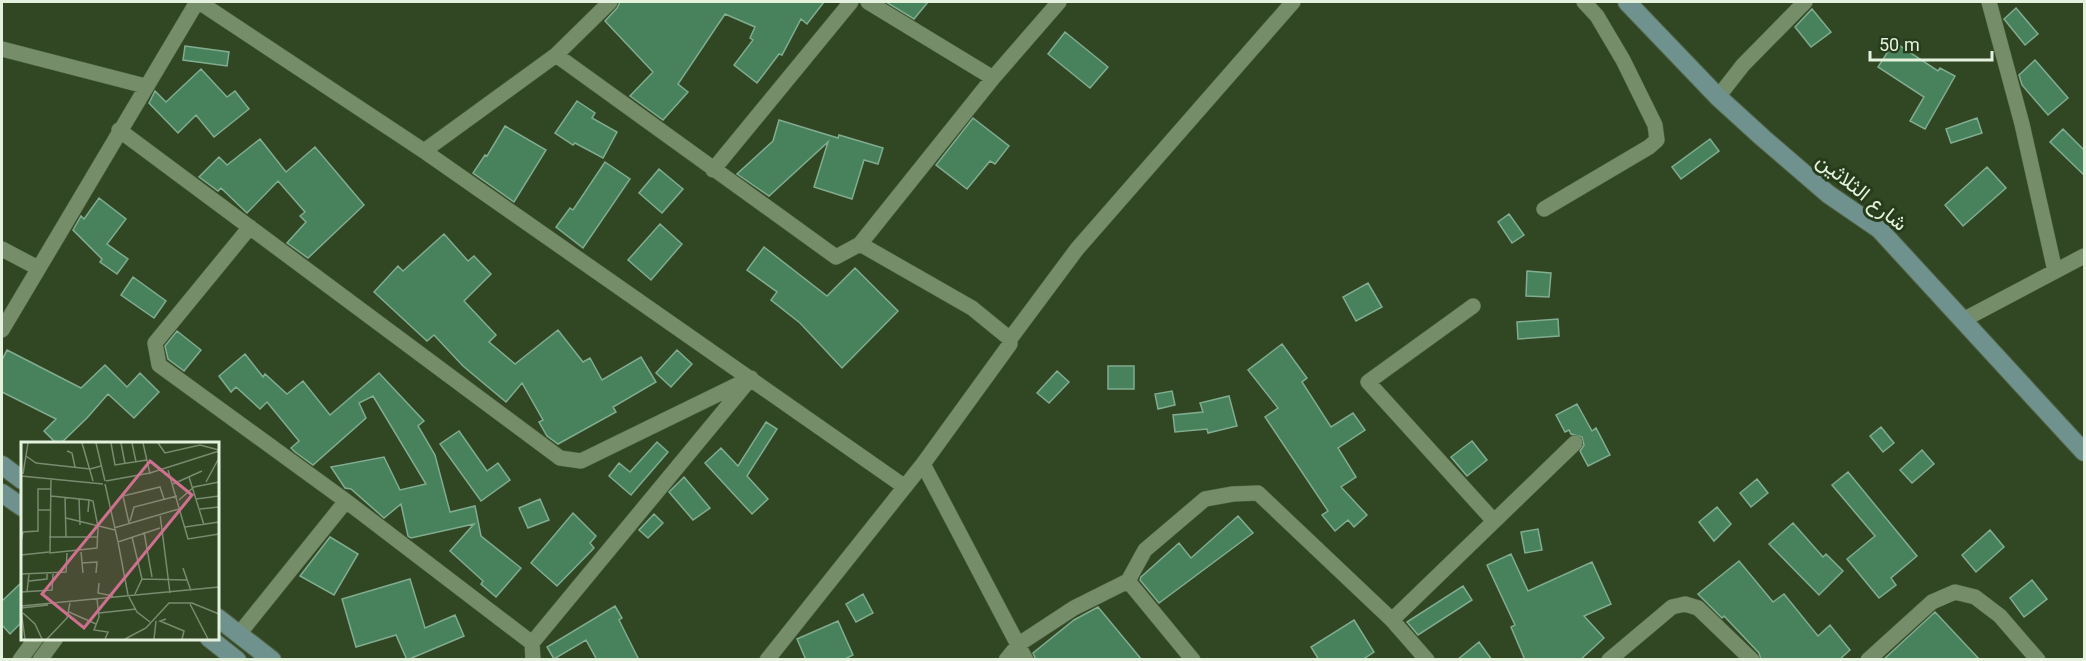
<svg xmlns="http://www.w3.org/2000/svg" width="2086" height="661" font-family="Georgia,Vazirmatn,serif">
  <rect width="100%" height="100%" fill="#314724"/>
  <!-- building -->
  <path fill="#47825d" stroke="#81ac8f" stroke-width="1.5" d="M620,2H824L807,24L801,19L782,55L779,54L757,83L734,65L753,40L750,38L755,27L725,14L678,84L688,92L663,120L630,96L653,72L605,21L617,8Z
    M886,2H928L914,19Z
    M2016,8L2038,34L2025,45L2004,19Z
    M1812,9L1831,32L1811,47L1795,27Z
    M1065,32L1108,67L1090,88L1048,54Z
    M1894,42L1938,71L1940,68L1955,76L1925,129L1910,121L1924,97L1878,67Z
    M185,46L229,52L227,66L183,60Z
    M2035,60L2068,98L2048,115L2022,85L2019,75Z
    M201,69L227,97L235,91L249,109L214,137L196,115L178,133L149,103L155,91L166,102Z
    M577,101L595,113L592,118L617,132L603,158L575,143L573,145L555,133Z
    M973,118L1009,146L995,164L990,161L967,189L936,165Z
    M1977,118L1982,133L1951,143L1946,129Z
    M779,120L838,138L839,135L883,148L878,164L864,160L852,199L814,187L828,142L769,196L737,174L773,141Z
    M505,126L546,150L514,202L473,173L485,155L487,156Z
    M2063,129L2085,151V176L2050,142Z
    M260,139L286,172L315,147L364,205L308,258L287,243L306,222L300,216L305,212L278,181L247,213L221,188L218,191L199,177L219,157L227,165Z
    M1710,139L1719,151L1681,179L1672,167Z
    M605,162L630,179L583,248L556,227L570,208L573,210Z
    M1987,167L2006,188L1963,226L1945,205Z
    M659,169L683,189L662,213L639,193Z
    M99,198L126,219L107,244L128,259L117,274L100,262L102,259L73,230L81,216L84,219Z
    M1509,214L1524,235L1512,243L1498,222Z
    M660,224L682,244L651,280L628,260Z
    M444,234L468,261L474,256L491,274L464,301L496,335L489,342L515,364L558,330L583,362L590,358L602,380L641,357L656,382L613,407L616,412L558,444L547,436L539,422L543,420L522,383L506,402L463,366L434,335L427,341L374,292L398,266L403,271Z
    M764,247L827,296L855,268L898,311L842,368L800,323L771,300L777,292L747,270Z
    M1527,271L1551,273L1549,297L1526,296Z
    M133,277L166,301L154,318L121,295Z
    M1368,283L1382,307L1356,321L1343,297Z
    M1558,319L1559,336L1518,339L1517,322Z
    M177,331L201,350L184,371L168,359L165,346Z
    M1282,344L1307,378L1302,382L1331,427L1353,413L1365,430L1338,448L1356,477L1341,487L1367,515L1354,527L1348,520L1335,531L1322,515L1328,511L1265,417L1278,408L1248,370Z
    M7,350L81,388L105,365L127,387L140,373L159,392L134,418L108,394L87,418L60,444H57L44,431L56,419L2,392V360Z
    M677,350L692,364L671,387L656,373Z
    M245,354L263,377L265,374L287,394L303,381L330,415L379,373L424,421L418,426L435,455L450,512L475,506L481,536L521,568L496,597L481,584L483,581L450,551L474,524L411,538L408,536L401,504L384,518L351,489L345,488L331,467L384,457L400,490L426,484L373,396L359,403L366,418L313,465L295,452L291,448L299,441L267,402L260,409L236,387L231,392L219,376Z
    M1108,366H1134V389H1108Z
    M1057,371L1069,382L1049,403L1037,393Z
    M1172,391L1175,405L1158,409L1155,394Z
    M1229,396L1237,426L1208,433L1207,429L1175,432L1173,415L1203,412L1200,403Z
    M1577,404L1592,431L1596,428L1610,455L1588,466L1580,451L1584,445L1582,437L1571,434L1569,430L1565,432L1556,415Z
    M766,422L777,429L747,476L768,499L752,514L705,463L721,448L738,466Z
    M1881,427L1894,443L1883,452L1870,436Z
    M459,431L487,471L498,463L510,480L481,501L440,444Z
    M1472,441L1487,460L1467,476L1451,457Z
    M657,442L668,452L631,495L609,476L619,463L630,472Z
    M1922,450L1934,464L1912,483L1900,470Z
    M1848,472L1917,556L1891,578L1896,585L1879,598L1847,559L1875,536L1832,485Z
    M684,477L710,508L693,520L669,492Z
    M1757,479L1768,493L1751,507L1740,493Z
    M540,499L549,520L528,528L519,508Z
    M1717,507L1731,524L1714,541L1699,522Z
    M573,513L596,536L590,543L594,548L557,586L531,563Z
    M654,514L663,523L648,538L639,530Z
    M1238,516L1253,533L1159,603L1140,580L1141,577L1179,543L1191,558Z
    M1793,523L1823,557L1826,554L1843,571L1819,595L1769,544Z
    M1538,529L1542,550L1525,553L1521,532Z
    M1990,530L2004,547L1976,572L1962,555Z
    M330,537L358,554L334,595L300,576Z
    M1511,554L1528,591L1592,562L1611,604L1584,616L1604,638L1580,660H1525L1511,627L1515,625L1487,565Z
    M1739,561L1773,602L1784,594L1818,636L1830,625L1850,650L1839,660H1761L1759,653L1724,616L1722,618L1698,594Z
    M410,579L425,628L455,615L464,636L407,660L396,635L356,647L342,599Z
    M2032,580L2047,599L2024,617L2010,598Z
    M22,582V622L10,634L2,625V601Z
    M1463,586L1472,600L1418,635L1407,622Z
    M863,594L873,613L856,622L846,604Z
    M615,606L622,618L619,620L639,660H597L586,640L554,659L547,647Z
    M1098,607L1142,660H1036L1033,653L1074,620Z
    M1935,612L1980,660H1883Z
    M1354,620L1374,652L1362,660H1319L1311,647Z
    M838,621L853,655L843,660H806L797,639Z
    M1479,642L1492,660H1457Z"/>
  <g fill="none" stroke-linecap="round" stroke-linejoin="round">
    <!-- street casing -->
    <g stroke="#516445" stroke-width="16">
      <path id="street" d="M199,2L424,151L905,487
        M868,2L993,78
        M1989,2L2022,124L2055,271
        M2,49L145,86
        M556,55L836,257L860,244L972,308L1010,339V344L923,464L767,660
        M1718,97L1743,65L1805,2
        M119,130L560,458L581,461L745,381
        M424,151L556,55L610,2
        M713,170L851,2
        M1544,209L1649,147L1657,140L1655,125L1623,60L1597,16L1584,2
        M250,227L155,343L159,365L346,501L532,643L751,378
        M860,244L993,78L1059,2
        M2,249L38,268
        M1473,306L1368,382L1493,520
        M1963,320L2084,256
        M2,330L197,2
        M1010,339L1077,249L1293,2
        M923,464L1026,660
        M1128,581L1193,660
        M1392,620L1575,443
        M239,634L346,501
        M532,643L533,660
        M20,660L36,638
        M40,660L56,638
        M1006,660L1019,644L1074,608L1128,581L1145,550L1205,499L1233,494L1258,493L1392,620L1427,660
        M1609,660L1672,607L1685,604L1698,608L1752,660
        M1868,660L1932,602L1955,592L1975,597L2000,616L2038,660"/>
    </g>
    <!-- secondary casing -->
    <g stroke="#516445" stroke-width="20">
      <path id="secondary" d="M1627,2L1718,97L1763,138L1828,194L1879,229L2084,452
        M2,465L22,480
        M2,493L22,507
        M218,618L272,660
        M209,638L237,660"/>
    </g>
    <!-- street -->
    <use href="#street" stroke="#758d68" stroke-width="15"/>
    <!-- secondary -->
    <use href="#secondary" stroke="#70928e" stroke-width="18"/>
  </g>
  <g text-anchor="middle" stroke-width="6" stroke-linejoin="round" paint-order="stroke">
    <!-- street labels -->
    <g font-size="21" fill="#e4f2dd" stroke="#273c1a">
      <text transform="translate(1862 192) rotate(39)" y="7">شارع الثلاثين</text>
    </g>
  </g>
  <!-- overview -->
  <g transform="translate(21 442)">
    <rect width="198" height="198" fill="#314724"/>
    <path fill="none" stroke="#798b6e" stroke-width="1.5" d="M61,1L72,39M75,1L84,39M90,1L94,23L126,18M100,1L104,22M111,1L115,20M122,1L129,32M137,1L144,11L179,3L198,8M46,9L51,11L54,25M5,14L15,21L69,27L80,24M147,28L167,97L198,92M2,32L7,1M0,34L82,42M168,35L183,83M30,36L29,111L76,106L77,85L72,59L68,58M85,39L129,31L198,9M185,40L198,16M84,42L97,100L139,86M152,42L181,29M30,54L68,58L67,70M44,55L45,95M58,57L59,83M175,57L198,54M158,58L173,45L198,40M179,67L198,65M17,68V47H30M139,72L149,151M45,76L94,88M109,79L113,65L156,54M108,81L102,54L139,45L143,57M164,85L198,80M93,86L161,66M123,90L131,135M28,95H76M111,95L121,137M0,100L2,90L17,89V68H29M97,100L107,153L116,170L129,180M60,110L62,131M0,113L28,110M61,121L76,120L75,131M162,126L170,149M0,132L45,130L46,111M8,139L26,137V131M78,141L77,151L92,154M0,150L31,148L32,132M6,150L8,132M114,152L121,137L166,138M76,157L78,175L73,188L87,190L84,197M169,162L187,197M0,164L198,145M0,166L27,163M0,168L4,197M48,170L75,182M2,171L14,182L21,197M78,171L115,167M145,177L139,179L163,189L161,197M26,197L46,176L49,161M104,197L125,186L148,161H171L198,172M133,197L135,179"/>
    <path fill="#d06f8f" fill-opacity="0.15" stroke="#d06f8f" stroke-width="3" d="M129,19L171,53L63,186L21,152Z"/>
    <rect width="198" height="198" fill="none" stroke="#e4f2dd" stroke-width="3"/>
  </g>
  <!-- border -->
  <rect width="2086" height="661" fill="none" stroke="#e4f2dd" stroke-width="6"/>
  <!-- scale -->
  <path d="M1870 51v9h122v-9" fill="none" stroke="#e4f2dd" stroke-width="3"/>
  <text x="1879" y="51" font-size="18" fill="#e4f2dd" stroke="#273c1a" stroke-width="4.5" paint-order="stroke">50 m</text>
</svg>
